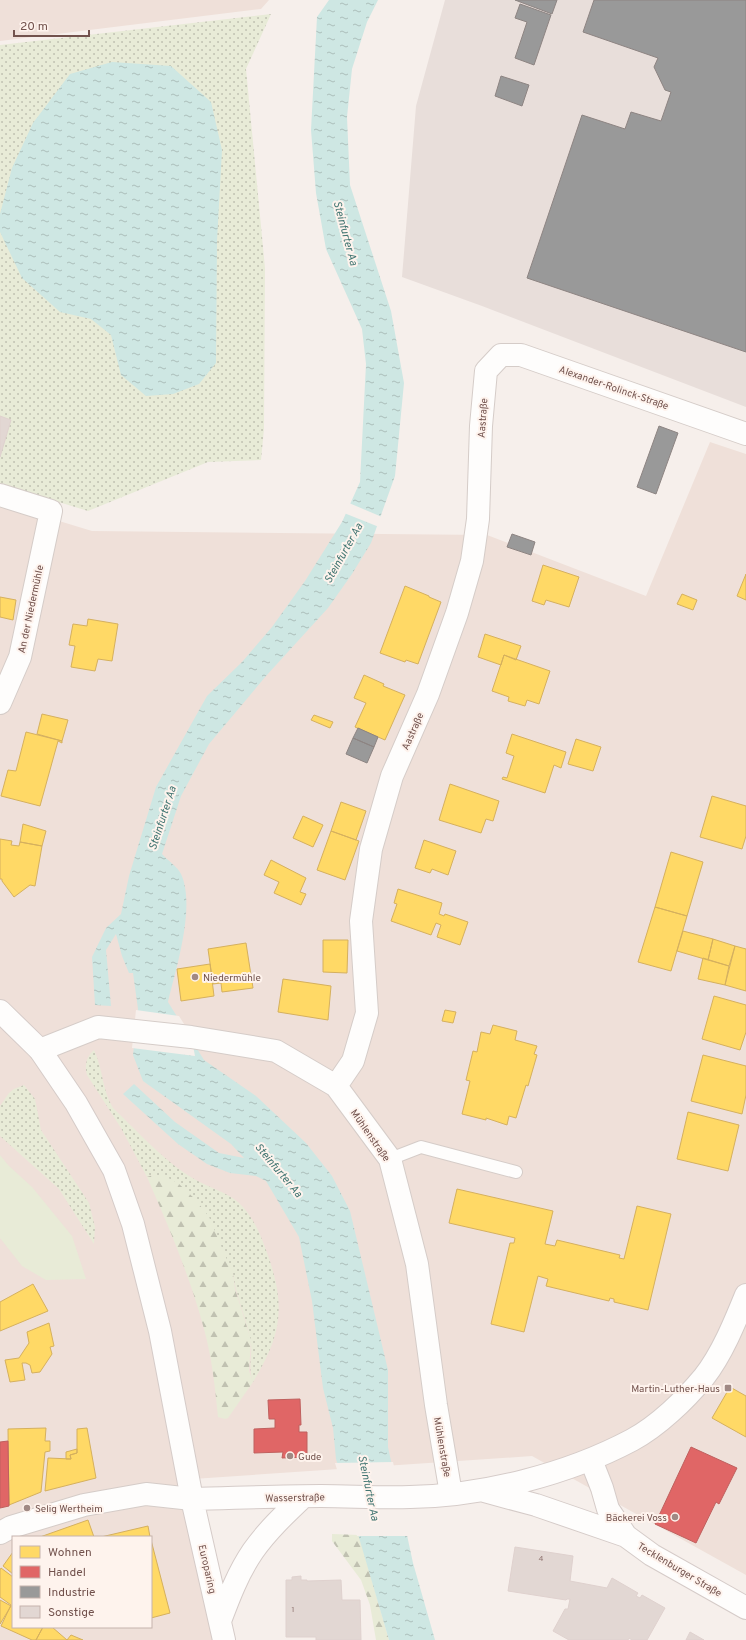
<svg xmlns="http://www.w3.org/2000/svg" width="746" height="1640" font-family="Overpass,sans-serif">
  <defs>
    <pattern id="grass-dots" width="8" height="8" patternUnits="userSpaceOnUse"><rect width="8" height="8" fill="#e8ebd7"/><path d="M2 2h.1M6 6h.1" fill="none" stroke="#c0c1b1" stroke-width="1.8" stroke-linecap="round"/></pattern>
    <pattern id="forest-firs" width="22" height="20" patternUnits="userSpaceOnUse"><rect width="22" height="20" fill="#e8ebd7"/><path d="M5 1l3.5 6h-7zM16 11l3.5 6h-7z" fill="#c0c1b1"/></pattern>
    <pattern id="water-ripples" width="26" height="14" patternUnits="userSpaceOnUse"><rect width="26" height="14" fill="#cee7e3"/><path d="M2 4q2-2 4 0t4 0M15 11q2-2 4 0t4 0" fill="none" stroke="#acbeba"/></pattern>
  </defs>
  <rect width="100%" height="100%" fill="#f6efeb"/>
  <!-- residential -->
  <path fill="#efe0d9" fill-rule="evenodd" d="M0,0H269L261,9L0,41Z
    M710,442L746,454V1575L532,1456L178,1480L214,1640H0V503L92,531L487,535L646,596ZM13,1537H151V1627H13Z"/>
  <!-- industrial -->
  <path fill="#e8deda" d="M445,0H746V407L482,306L402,277L416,106Z"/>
  <!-- grass -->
  <path fill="url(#grass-dots)" d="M271,14L246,69L265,268L264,429L261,460L208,462L88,511L0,484V45Z
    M94,1050C103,1069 102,1090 113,1108C137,1131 168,1165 196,1180C210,1188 227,1192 239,1203C252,1215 260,1233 266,1250C286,1304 283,1333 253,1382C247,1365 254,1353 250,1338C246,1317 236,1297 233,1274L153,1175L147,1177L121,1128L87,1075C84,1065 87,1056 94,1050Z
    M24,1085L35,1099L41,1130L89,1203L95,1227L94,1244L59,1189L0,1136V1106L9,1093L14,1089Z"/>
  <!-- forest -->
  <path fill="url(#forest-firs)" d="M153,1175L164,1176L178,1183L196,1200L209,1217L233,1274L235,1289L251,1340L249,1371L253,1382L228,1418L225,1419L218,1417C215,1387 212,1358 204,1329C190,1277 169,1227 147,1177Z
    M332,1534L359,1535L389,1640H376L370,1605L361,1580L332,1541Z"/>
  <!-- park -->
  <path fill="#e8ebd7" d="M0,1155L8,1165L32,1187L72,1236L86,1279L46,1280L22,1266L0,1238Z"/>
  <!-- water -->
  <path fill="url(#water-ripples)" d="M329,0H378L367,22L352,69L347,117L350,185L391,311L404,383L395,476L371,543L352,574L328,608L266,676L209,744L181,796L162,854C167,860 178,867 181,874C196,906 176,969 168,1002L204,1060L256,1096L306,1143L332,1176L350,1211L388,1370V1447L413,1563L435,1640H389L336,1459L333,1428L323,1388L312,1301L299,1237L266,1181L256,1176L230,1173L207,1164L178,1144L123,1094L134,1084L175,1122L219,1153L244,1158L231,1144L143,1081L133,1055L138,1009L133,973H129L122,956L116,934L106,950L111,1006L95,1005L92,957L106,928L121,914L129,876L156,787L207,696L242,662L272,627L305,581L342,522L360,482L366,364L362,329L326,249L316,193L311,130L317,17Z
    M112,62L171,66L211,102L222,150L217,241L216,363L199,384L173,394L146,396L121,375L111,335L91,319L60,312L22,278L0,232V214L12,168L33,123L70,74Z"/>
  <!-- pier -->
  <path fill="#f6efeb" d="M349,503L382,517L379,527L344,513Z
    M136,1010L179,1016L191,1035L195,1056L132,1048Z
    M393,1462L409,1536H357L335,1463Z"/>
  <!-- homes -->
  <path fill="#ffd966" stroke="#d5b05e" d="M543,565L579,577L569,607L546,600L544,605L532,601Z
    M746,574V600L737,596Z
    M405,586L429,596V597L441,602L418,664L406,660L405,662L380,653Z
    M682,594L697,600L693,610L677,604Z
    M0,597L16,600L13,620L0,617Z
    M88,619L118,624L112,661L98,659L95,671L71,667L75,646L69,645L73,624L87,626Z
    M485,634L521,646L516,660L504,655L501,665L478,657Z
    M504,655L550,671L539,704L527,700L525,706L508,701L509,697L492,691Z
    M364,675L384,684L383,686L405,695L385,740L355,727L366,703L354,698Z
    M42,714L68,720L62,741L37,734Z
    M314,715L333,722L330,728L311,720Z
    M26,732L62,741V743L58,741L40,806L1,796L8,770L16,771Z
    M512,734L566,752L561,768L554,765L545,793L502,779L503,777L507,778L514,756L506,753Z
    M576,739L601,747L593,771L568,764Z
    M450,784L499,801L493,821L486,819L481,833L439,820Z
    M712,796L746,806V836L742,849L700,837Z
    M341,802L366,811L356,840L331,831Z
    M303,816L323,825L313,847L293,838Z
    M23,824L46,831L42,846L20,842Z
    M331,831L359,841L345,880L317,870Z
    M0,839L12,841L11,845L19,846L20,842L42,846L35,886L30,885L14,897L2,881V879H0Z
    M424,840L456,851L448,875L432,869L430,873L415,868Z
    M671,852L703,862L687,916L655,907Z
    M271,860L306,878L300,892L306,894L301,905L274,893L279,882L264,875Z
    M398,889L442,903L439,914L444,916L445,914L468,922L460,945L437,937L441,925L436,923L431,935L391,921L397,904L394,903Z
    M655,907L687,916L671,971L638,962Z
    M683,931L713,939L708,960L677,951Z
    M713,939L735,946L729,966L708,960Z
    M323,940H348L347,973L323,972Z
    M246,943L253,988L222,992L221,983L213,984L208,949Z
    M735,946L746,949V991L725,985Z
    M703,958L729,966L725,985L698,979Z
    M210,964L214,996L181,1001L177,969Z
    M283,979L331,986L328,1020L278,1012Z
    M714,996L746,1005V1032L740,1050L702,1039Z
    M445,1010L456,1012L453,1023L442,1021Z
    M493,1025L517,1031L515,1040L537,1046L534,1054L537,1055L528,1086L526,1085L516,1118L509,1116L507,1125L486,1118V1120L462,1114L470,1081L466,1080L473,1051L477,1052L481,1032L490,1034Z
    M703,1055L746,1066V1095L742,1114L691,1101Z
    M688,1112L739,1125L728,1171L677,1159Z
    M457,1189L553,1211L545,1244L555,1246L557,1240L620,1255L619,1258L624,1259L637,1206L671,1214L648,1310L614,1302V1299L610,1298L609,1301L546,1286L548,1279L538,1276L524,1332L491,1324L510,1243H514L515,1238L449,1223Z
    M33,1284L48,1311L0,1331V1302Z
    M49,1323L54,1346L50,1347L52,1354L40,1372L32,1373L30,1365L26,1363H22L25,1380L10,1382L5,1360L19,1358L29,1343L27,1332Z
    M730,1387L746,1396V1437L712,1418Z
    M46,1428L45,1441H50V1451L45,1452L41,1492L9,1505L8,1429Z
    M87,1428L96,1478L45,1491L48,1458L71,1459L70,1455L77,1453V1429Z
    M77,1449V1453L70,1455L71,1459H66V1452Z
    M88,1520L94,1537H40Z
    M148,1526L150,1537H101Z
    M151,1540L170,1613L151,1618Z
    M13,1552V1574L3,1566Z
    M1,1568L13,1577V1627H43L36,1640H32L1,1626L11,1605L0,1597V1570Z
    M0,1600L11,1606L0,1624Z
    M43,1627H52L67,1640L71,1635L83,1640H36Z"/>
  <!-- shops -->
  <path fill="#e06666" stroke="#bf605e" d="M300,1399L301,1425H299V1432H307V1457L282,1458L283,1452L254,1453V1429L275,1428V1419H269L268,1400Z
    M8,1441L9,1506L0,1508V1442Z
    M691,1447L737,1468L719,1504L716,1502L696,1543L655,1524Z"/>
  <!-- industry -->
  <path fill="#999" stroke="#8d8482" d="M515,0H557L552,14Z
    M594,0H746V352L527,278L582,115L625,129L631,112L661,121L671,92L665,90L654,67L658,58L583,32Z
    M520,4L551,15L534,65L515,58L527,22L515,18Z
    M501,76L529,85L522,106L495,96Z
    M659,426L678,433L656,494L637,487Z
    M512,534L535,542L531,555L507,547Z
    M358,728L378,737L374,747L353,738Z
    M353,738L374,747L367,763L346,754Z"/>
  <!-- building -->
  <path fill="#e2d7d3" stroke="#dfd1ce" d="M0,416L11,420L0,457Z
    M515,1547L573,1556L570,1581L607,1588L612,1578L638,1593L636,1596L640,1598L642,1595L665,1608L647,1640H632L629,1638L628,1640H569L553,1631L565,1609H568L570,1599H567L566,1600L508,1591Z
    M301,1576V1580H307V1581L341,1580L342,1600H360L361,1640H316V1637H286V1580H292V1577Z
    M690,1632L704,1640H686Z"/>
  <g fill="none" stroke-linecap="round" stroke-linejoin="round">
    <!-- lane casing -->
    <g stroke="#d5ccc8" stroke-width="14">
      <path id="lane" d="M390,1159L421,1147L516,1172"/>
    </g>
    <!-- street casing -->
    <g stroke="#d5ccc8" stroke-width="24">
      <path id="street" d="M0,495L51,511L20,657L0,703
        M40,1050L98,1027L191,1037L276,1051L336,1086L390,1159L417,1264L436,1405L451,1494
        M336,1086L353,1061L367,1013L361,921L371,849L392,776L428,694L457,613L472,561L478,519L481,426L486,371L501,355H521L746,434
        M0,1533L11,1527L84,1505L146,1494L192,1499"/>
    </g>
    <!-- secondary casing -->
    <g stroke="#d5cbc8" stroke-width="24">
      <path id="secondary" d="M0,1011L40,1050L76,1103L114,1170L133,1224L160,1331L192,1499L224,1640
        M591,1460L602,1488L608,1509L626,1536L652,1555L746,1608
        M484,1491L536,1505L626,1536
        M192,1499C235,1498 278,1496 321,1496C350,1496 380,1498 410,1497C483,1496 568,1474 632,1440C658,1426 685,1400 704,1377C722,1354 735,1322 746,1295
        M220,1621C229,1597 238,1573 253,1551C267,1531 285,1514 303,1497"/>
    </g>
    <!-- lane -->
    <use href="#lane" stroke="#fefdfc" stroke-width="12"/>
    <!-- street -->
    <use href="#street" stroke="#fefdfc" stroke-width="22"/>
    <!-- secondary -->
    <use href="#secondary" stroke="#fefdfc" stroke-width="22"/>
  </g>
  <!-- markers -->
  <g fill="#a08984" stroke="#fef3ed" stroke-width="1.5">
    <circle cx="195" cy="977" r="4"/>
    <rect x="724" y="1384" width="8" height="8" rx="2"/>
    <circle cx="290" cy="1456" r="4"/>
    <circle cx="27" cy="1508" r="4"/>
    <circle cx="675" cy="1517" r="4"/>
  </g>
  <g text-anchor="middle" stroke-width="4" stroke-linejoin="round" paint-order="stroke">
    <!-- number labels -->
    <g font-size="8" fill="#907571">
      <text x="541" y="1561">4</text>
      <text x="293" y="1612">1</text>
    </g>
    <!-- street labels -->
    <g font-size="10" fill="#72524d" stroke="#fef3ed">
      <text transform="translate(614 387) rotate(19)" y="4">Alexander-Rolinck-Straße</text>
      <text transform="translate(482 418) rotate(-86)" y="4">Aastraße</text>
      <text transform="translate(30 609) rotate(-78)" y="4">An der Niedermühle</text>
      <text transform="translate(412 731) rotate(-66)" y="4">Aastraße</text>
      <text transform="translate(371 1135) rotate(55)" y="4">Mühlenstraße</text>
      <text transform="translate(443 1447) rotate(80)" y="4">Mühlenstraße</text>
      <text transform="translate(295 1497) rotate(-1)" y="4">Wasserstraße</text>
      <text transform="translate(208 1569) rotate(77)" y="4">Europaring</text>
      <text transform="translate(680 1569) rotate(31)" y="4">Tecklenburger Straße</text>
    </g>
    <!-- poi labels -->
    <g font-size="10" fill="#72524d" stroke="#fef3ed" text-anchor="start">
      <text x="203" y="981">Niedermühle</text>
      <text x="720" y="1392" text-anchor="end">Martin-Luther-Haus</text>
      <text x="298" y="1460">Gude</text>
      <text x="35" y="1512">Selig Wertheim</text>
      <text x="667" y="1521" text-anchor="end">Bäckerei Voss</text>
    </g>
    <!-- water labels -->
    <g font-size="11" font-style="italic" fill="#427672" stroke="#fef3ed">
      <text transform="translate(346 233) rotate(75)" y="4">Steinfurter Aa</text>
      <text transform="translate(343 553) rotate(-61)" y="4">Steinfurter Aa</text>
      <text transform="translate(162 818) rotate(-72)" y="4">Steinfurter Aa</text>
      <text transform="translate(279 1170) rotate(50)" y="4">Steinfurter Aa</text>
      <text transform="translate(369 1488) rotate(78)" y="4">Steinfurter Aa</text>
    </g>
  </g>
  <!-- legend -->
  <rect x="12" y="1536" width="140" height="92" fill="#fef3ed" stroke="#c6b3ad"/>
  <rect x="20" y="1546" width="20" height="12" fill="#ffd966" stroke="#c6b3ad"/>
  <text x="48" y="1556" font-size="12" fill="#72524d">Wohnen</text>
  <rect x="20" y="1566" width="20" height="12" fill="#e06666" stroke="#c6b3ad"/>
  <text x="48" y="1576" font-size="12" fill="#72524d">Handel</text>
  <rect x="20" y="1586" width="20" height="12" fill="#999999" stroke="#c6b3ad"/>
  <text x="48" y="1596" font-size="12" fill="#72524d">Industrie</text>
  <rect x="20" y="1606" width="20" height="12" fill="#e2d7d3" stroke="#c6b3ad"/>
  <text x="48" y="1616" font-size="12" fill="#72524d">Sonstige</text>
  <!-- scale -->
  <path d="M14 30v6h75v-6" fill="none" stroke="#72524d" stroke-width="2"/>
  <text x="20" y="30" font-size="12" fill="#72524d" stroke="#fef3ed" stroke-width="3" paint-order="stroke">20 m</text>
</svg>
